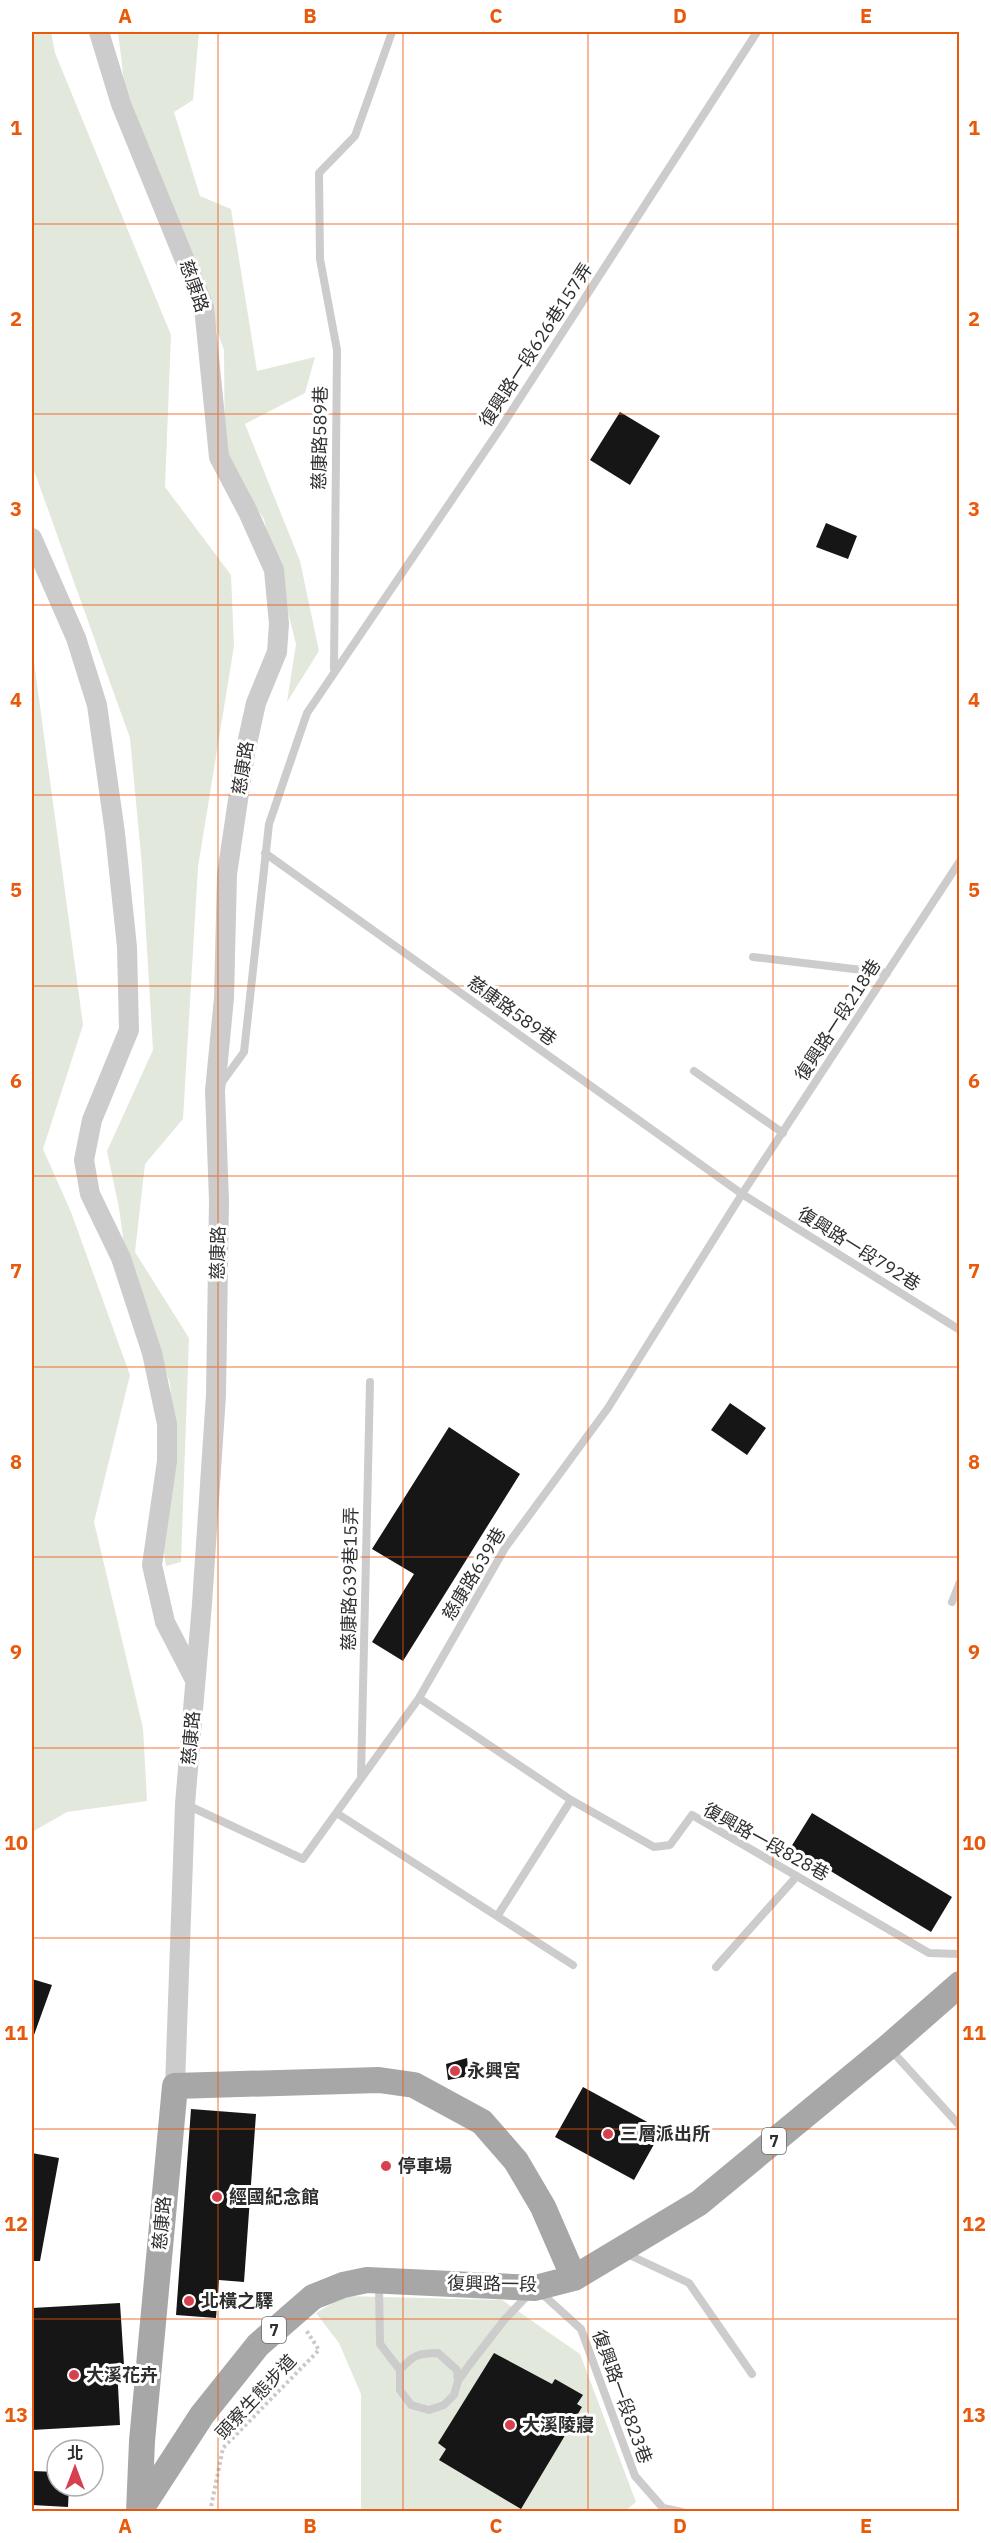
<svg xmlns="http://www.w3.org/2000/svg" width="991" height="2543" font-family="'IBM Plex Sans','Noto Sans TC',sans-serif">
  <rect width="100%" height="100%" fill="#fff"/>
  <!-- green -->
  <path fill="#e3e8dc" d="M32,32H51L55,53L171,335L165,487L231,575L234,646L198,867L183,1119L145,1164L135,1252L189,1338L181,1562L166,1566L162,1538L175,1449L170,1383L126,1260L119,1208L107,1151L153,1050L142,866L130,738L32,465Z
    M118,32H199L193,100L174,112L200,196L231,209L257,371L315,357L305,393L245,424L300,561L319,651L287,702L296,644L264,519L225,461L224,350L169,197L125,90Z
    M32,647L83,1025L43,1149L71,1212L130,1375L94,1522L143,1728L147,1801L67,1812L32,1832Z
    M344,2296L502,2300L580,2354L636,2502L624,2512L361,2511V2394L339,2343L316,2313Z"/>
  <!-- building -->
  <path fill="#161616" d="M620,412L660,436L630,485L590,460Z
    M826,523L857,536L848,559L816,547Z
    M730,1403L766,1428L747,1455L711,1430Z
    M449,1427L520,1474L403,1661L372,1642L414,1574L372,1549Z
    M812,1813L952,1897L931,1932L791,1847Z
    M32,1979L52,1985L34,2035H32Z
    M467,2058L469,2076L448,2080L446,2064Z
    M583,2087L662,2130L634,2180L555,2137Z
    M191,2109L256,2114L244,2282L219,2280L216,2318L176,2315Z
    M32,2153L59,2158L40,2261H32Z
    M120,2303L124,2365L117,2366L120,2425L32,2430V2308Z
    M494,2353L552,2384L555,2379L583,2395L577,2404L582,2407L521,2509L439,2460L446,2449L438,2443Z
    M32,2471L57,2472V2486H69L68,2507L32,2505Z"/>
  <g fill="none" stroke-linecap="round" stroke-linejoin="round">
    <!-- path -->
    <path stroke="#c9c9c9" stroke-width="4" stroke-dasharray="3 3" stroke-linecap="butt" d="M210,2512L223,2448L319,2350L306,2330"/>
    <!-- service -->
    <path stroke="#ccc" stroke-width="8" d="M334,669L337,350L320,259L319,173L355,136L392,32
      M265,853L742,1194L960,1330
      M753,957L887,973
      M694,1071L783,1133
      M220,1085L244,1052L269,824L307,713L502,426L757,32
      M952,1602L960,1582
      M419,1698L571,1800L654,1847L670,1845L692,1815L929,1953L960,1954
      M361,1776L370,1382
      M187,1805L303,1859L419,1698L505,1548L608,1408L742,1194L960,861
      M338,1814L573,1965
      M498,1915L571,1800
      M716,1967L797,1876
      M891,2050L960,2126
      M625,2253L689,2283L752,2374
      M379,2285L380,2344L400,2370V2390L411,2405L429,2410L444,2405L454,2395L458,2381L470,2364L505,2319L529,2294
      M539,2291L581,2329L635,2476L663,2508L682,2512
      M400,2370C413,2355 419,2353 438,2353L457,2370L458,2381"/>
    <!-- tertiary -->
    <path stroke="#ccc" stroke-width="20" d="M99,32L121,104L204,307L219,457L248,512L274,570L279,624L277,652L256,703L245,753L227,874L224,998L215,1091L219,1201L216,1395L202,1604L185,1804L175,2086
      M32,538L76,638L97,705L115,833L127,947L129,1030L92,1120L84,1160L90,1194L121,1258L152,1353L167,1424V1461L152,1565L165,1622L195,1680"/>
    <!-- primary -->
    <path stroke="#a7a7a7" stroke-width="26" d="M139,2512L202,2415L258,2345L313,2297L343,2285L367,2280L535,2288L574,2278L699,2203L888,2047L960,1984
      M139,2512L142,2441L175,2086L379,2080L414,2085L482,2122L516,2161L543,2207L574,2278"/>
  </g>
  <!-- grid -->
  <path fill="none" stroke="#e8590c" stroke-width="1.5" stroke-opacity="0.55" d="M218,32V2512M403,32V2512M588,32V2512M773,32V2512M32,224H960M32,414H960M32,605H960M32,795H960M32,986H960M32,1176H960M32,1367H960M32,1557H960M32,1748H960M32,1938H960M32,2129H960M32,2319H960"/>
  <!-- markers -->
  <g fill="#d7414f" stroke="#fff" stroke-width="2">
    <circle cx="455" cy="2071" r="6"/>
    <circle cx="608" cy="2134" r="6"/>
    <circle cx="386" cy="2166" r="6"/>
    <circle cx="217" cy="2197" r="6"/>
    <circle cx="189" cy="2301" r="6"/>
    <circle cx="74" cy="2375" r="6"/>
    <circle cx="510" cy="2425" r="6"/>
  </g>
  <g text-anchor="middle" stroke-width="6" stroke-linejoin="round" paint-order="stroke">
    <!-- shield labels -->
    <g fill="#fff" stroke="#6d6d6d" stroke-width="1.5">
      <rect x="762" y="2128" width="24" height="26" rx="4.5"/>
      <rect x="262" y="2317" width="24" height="26" rx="4.5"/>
    </g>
    <g font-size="16" font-weight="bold" fill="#2f2f2f">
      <text x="774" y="2147">7</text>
      <text x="274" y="2336">7</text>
    </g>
    <!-- street labels -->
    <g font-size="18" fill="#2f2f2f" stroke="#fff">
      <text transform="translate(194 286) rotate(71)" y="6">慈康路</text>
      <text transform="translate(536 345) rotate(-57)" y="6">復興路一段626巷157弄</text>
      <text transform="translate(320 438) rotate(-89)" y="6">慈康路589巷</text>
      <text transform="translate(243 768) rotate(-81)" y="6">慈康路</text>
      <text transform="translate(512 1011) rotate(36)" y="6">慈康路589巷</text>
      <text transform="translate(838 1020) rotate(-57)" y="6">復興路一段218巷</text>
      <text transform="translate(859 1249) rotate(32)" y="6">復興路一段792巷</text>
      <text transform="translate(218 1253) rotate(-89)" y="6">慈康路</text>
      <text transform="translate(474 1574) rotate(-59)" y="6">慈康路639巷</text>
      <text transform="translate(350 1579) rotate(-89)" y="6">慈康路639巷15弄</text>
      <text transform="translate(191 1738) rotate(-85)" y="6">慈康路</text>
      <text transform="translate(766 1842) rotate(29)" y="6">復興路一段828巷</text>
      <text transform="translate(162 2223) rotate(-85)" y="6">慈康路</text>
      <text transform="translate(492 2284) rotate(1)" y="6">復興路一段</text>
      <text transform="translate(256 2397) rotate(-47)" y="6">頭寮生態步道</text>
      <text transform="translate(622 2397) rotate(70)" y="6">復興路一段823巷</text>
    </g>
    <!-- poi labels -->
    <g font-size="18" font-weight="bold" fill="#2f2f2f" stroke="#fff" text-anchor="start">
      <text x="467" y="2077">永興宮</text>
      <text x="620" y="2140">三層派出所</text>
      <text x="398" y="2172">停車場</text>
      <text x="229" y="2203">經國紀念館</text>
      <text x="201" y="2307">北橫之驛</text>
      <text x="86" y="2381">大溪花卉</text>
      <text x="522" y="2431">大溪陵寢</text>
    </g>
  </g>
  <!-- border -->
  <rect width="991" height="2543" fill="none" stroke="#ffffff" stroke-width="66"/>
  <!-- north arrow -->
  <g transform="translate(75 2468)"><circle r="28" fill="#ffffff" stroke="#acacac" stroke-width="1.5"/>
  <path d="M0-4.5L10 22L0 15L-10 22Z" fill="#d7414f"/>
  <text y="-9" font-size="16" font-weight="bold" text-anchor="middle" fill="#2f2f2f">北</text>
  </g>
  <rect x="33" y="33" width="925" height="2477" fill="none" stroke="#e8590c" stroke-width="2"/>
  <g font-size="20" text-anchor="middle" font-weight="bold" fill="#e8590c">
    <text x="125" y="23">A</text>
    <text x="310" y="23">B</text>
    <text x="496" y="23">C</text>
    <text x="680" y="23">D</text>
    <text x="866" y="23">E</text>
    <text x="16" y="135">1</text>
    <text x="974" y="135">1</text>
    <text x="16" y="326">2</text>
    <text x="974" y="326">2</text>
    <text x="16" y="516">3</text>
    <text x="974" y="516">3</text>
    <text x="16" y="707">4</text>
    <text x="974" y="707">4</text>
    <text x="16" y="897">5</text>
    <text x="974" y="897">5</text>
    <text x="16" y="1088">6</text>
    <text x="974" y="1088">6</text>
    <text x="16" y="1278">7</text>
    <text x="974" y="1278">7</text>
    <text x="16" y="1469">8</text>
    <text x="974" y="1469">8</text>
    <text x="16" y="1659">9</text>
    <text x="974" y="1659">9</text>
    <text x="16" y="1850">10</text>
    <text x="974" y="1850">10</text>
    <text x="16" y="2040">11</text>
    <text x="974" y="2040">11</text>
    <text x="16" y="2231">12</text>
    <text x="974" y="2231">12</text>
    <text x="16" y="2422">13</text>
    <text x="974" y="2422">13</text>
    <text x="125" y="2533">A</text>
    <text x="310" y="2533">B</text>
    <text x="496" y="2533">C</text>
    <text x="680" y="2533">D</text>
    <text x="866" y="2533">E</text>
  </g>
</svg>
